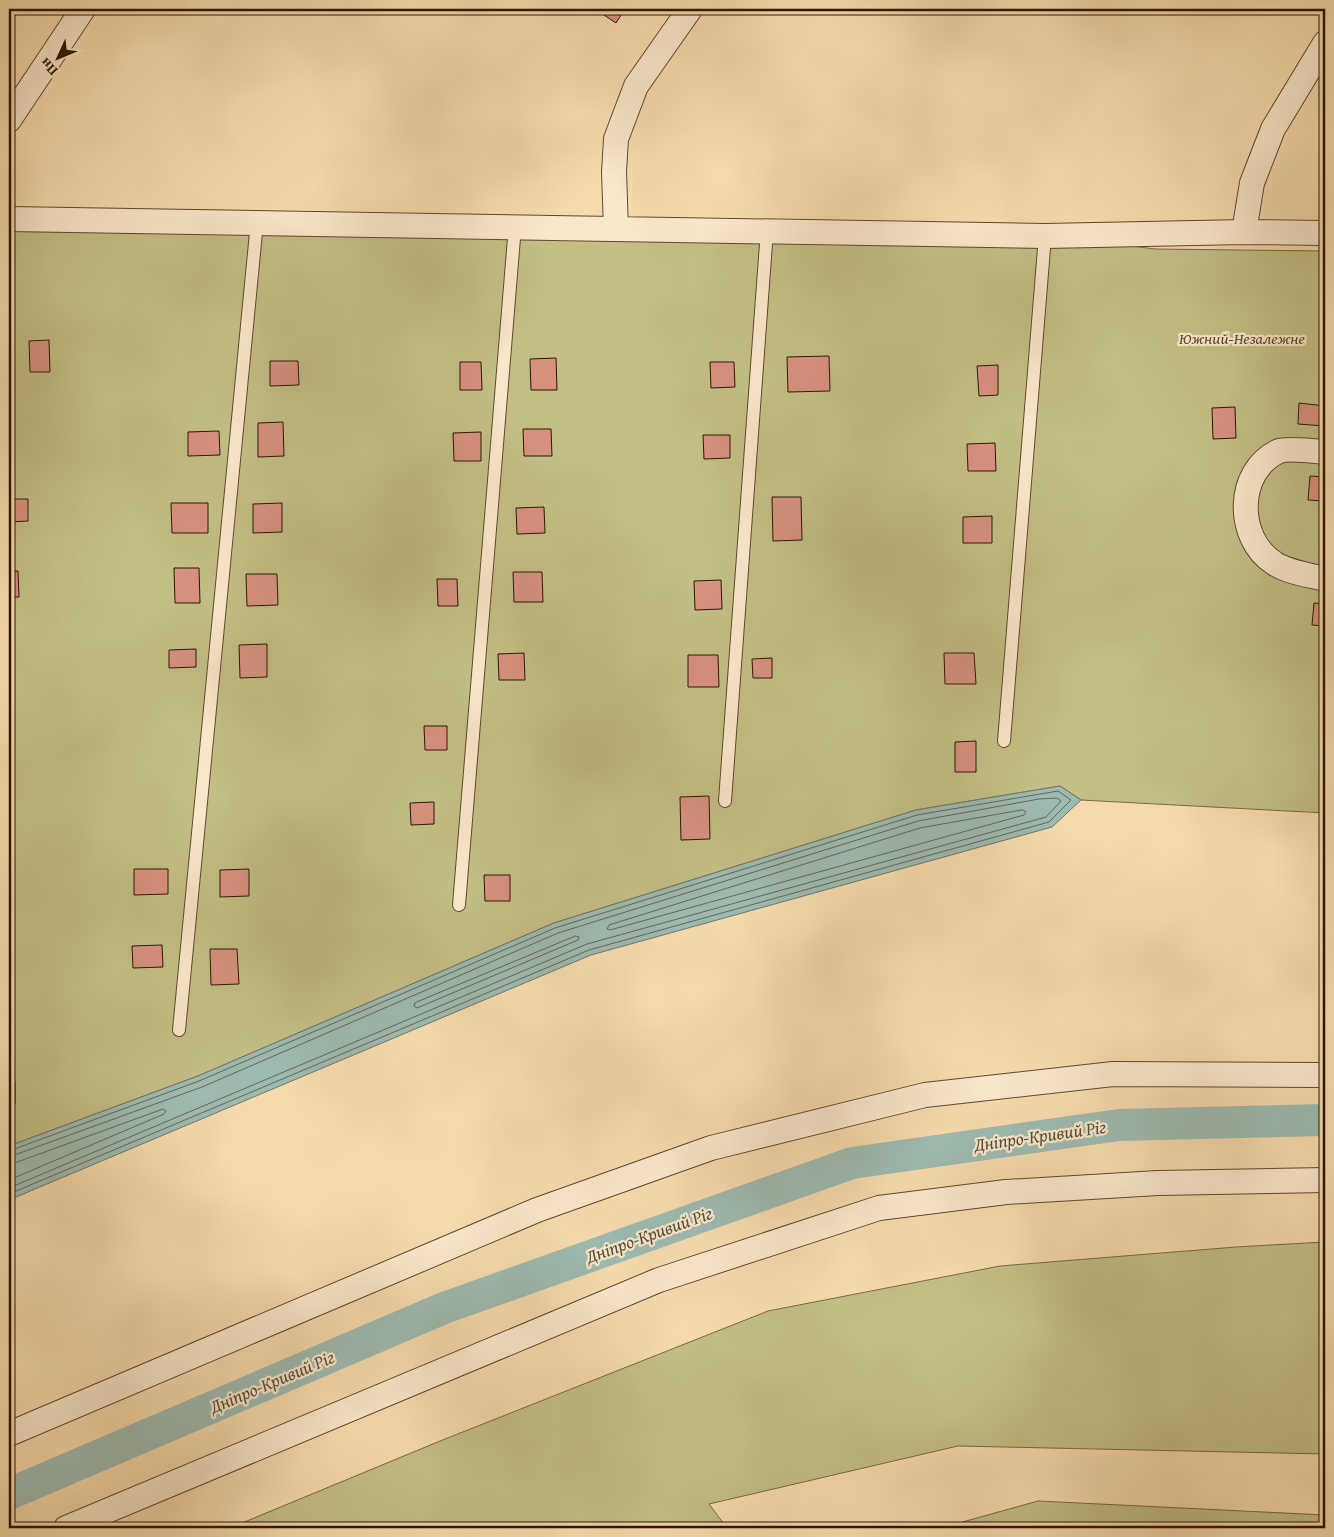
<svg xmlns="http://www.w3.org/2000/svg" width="1334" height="1537" font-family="'Gentium Book Plus',serif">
  <rect width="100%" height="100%" fill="#f6daad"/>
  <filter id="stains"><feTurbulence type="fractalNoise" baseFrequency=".004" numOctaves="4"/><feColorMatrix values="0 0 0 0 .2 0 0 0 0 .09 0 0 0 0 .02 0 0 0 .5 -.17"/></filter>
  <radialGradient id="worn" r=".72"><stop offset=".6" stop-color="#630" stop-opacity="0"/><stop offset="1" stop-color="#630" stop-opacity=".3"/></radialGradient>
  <!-- green -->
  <path fill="#c2be85" stroke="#786a44" d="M9,219L1045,236L1156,249L1325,251V813L1081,800L1060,786L916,810L554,923L198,1076L9,1146Z
    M1325,1242V1454L958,1446L709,1504L727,1528H230L440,1441L768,1311L1000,1266L1236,1247Z
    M1038,1501L1325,1515V1528H941Z"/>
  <!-- water -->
  <path fill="#9dbab0" stroke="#70786b" d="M1060,786L1081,800L1052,827L591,955L9,1200V1146L198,1076L554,923L916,810Z"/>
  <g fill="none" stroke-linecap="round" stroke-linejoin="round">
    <!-- shore -->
    <path stroke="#65685a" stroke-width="1" d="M1023,810L1026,812L1024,815L610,930L607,929L609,925L920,828Z
      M576,936L579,937L578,940L417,1008L414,1006L415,1003Z
      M9,1151L199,1081L555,928L917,815L1058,791L1071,800L1049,822L589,950L9,1194
      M9,1157L202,1087L558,933L918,821L1039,799L1057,798L1061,801L1046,817L587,944L9,1188
      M9,1165L163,1109L166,1111L164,1114L9,1180"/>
    <!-- canal -->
    <path stroke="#9dbab0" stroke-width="32" d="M9,1494L444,1308L852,1163L1119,1125L1325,1120"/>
  </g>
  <!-- building -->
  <path fill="#d7917f" stroke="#2d1604" d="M595,9H625L616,23Z
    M49,340L50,372H30L29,341Z
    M829,356L830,391L788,392L787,357Z
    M556,358L557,390H531L530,359Z
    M270,361H298L299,385L270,386Z
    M460,362H481L482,390H460Z
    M710,362H734L735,387L711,388Z
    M998,365V395L979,396L977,366Z
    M1299,403L1325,406V426L1298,424Z
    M1235,407L1236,438L1213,439L1212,408Z
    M283,422L284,456L258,457V423Z
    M523,429H551L552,456H524Z
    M219,431L220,455L188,456V432Z
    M481,432V461H454L453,433Z
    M703,435H730V458L704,459Z
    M995,443L996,471H968L967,444Z
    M1310,476L1325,477V501L1308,500Z
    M772,497H801L802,540L773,541Z
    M9,499H28V521L9,522Z
    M171,503H208V533H172Z
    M282,503V532L253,533V504Z
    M544,507L545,533L517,534L516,508Z
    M992,516V543H963V517Z
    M174,568H199L200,603H175Z
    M9,571H18L19,597H9Z
    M513,572H542L543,602H514Z
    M246,574H277L278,605L247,606Z
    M437,579H457L458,606H438Z
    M721,580L722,609L695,610L694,581Z
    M1314,603L1325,604V626L1312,625Z
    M9,637H11V671H9Z
    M267,644V677L240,678L239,645Z
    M196,649V667L169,668V650Z
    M524,653L525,680H499L498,654Z
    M944,653H974L976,684H945Z
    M688,655H718L719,687H688Z
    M772,658V678H753L752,659Z
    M9,711H10L11,743H9Z
    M424,726H447V750H425Z
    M976,741V772H955V742Z
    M709,796L710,839L681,840L680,797Z
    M434,802V824L411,825L410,803Z
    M134,869H168V894L134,895Z
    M249,869V896L220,897V870Z
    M484,875H510V901H485Z
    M162,945L163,967L133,968L132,946Z
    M210,949H237L239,984L211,985Z
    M9,1081H15V1104L9,1105Z"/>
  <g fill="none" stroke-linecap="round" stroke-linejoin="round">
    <!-- service casing -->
    <g stroke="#5f472e" stroke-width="14">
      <path id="service" d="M1004,741L1045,236
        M725,801L767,230
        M459,905L515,226
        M179,1030L257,222"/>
    </g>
    <!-- minor casing -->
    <g stroke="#5f472e" stroke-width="26">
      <path id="minor" d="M9,120L83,9
        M9,219L1045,236L1244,232L1325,233
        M616,229L614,172L616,139L636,86L690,9
        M1244,232L1252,183L1273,129L1325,43
        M1325,452C1315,451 1287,448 1279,451C1235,471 1236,539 1274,563C1287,572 1309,575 1325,579
        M9,1434L537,1210L711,1148L925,1095L1113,1074L1325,1075
        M66,1528L659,1280L879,1208L1006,1192L1158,1183L1325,1180"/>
    </g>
    <!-- service -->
    <use href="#service" stroke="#f9e7ca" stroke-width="12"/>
    <!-- minor -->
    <use href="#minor" stroke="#f9e7ca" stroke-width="24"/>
  </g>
  <g text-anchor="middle" stroke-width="4.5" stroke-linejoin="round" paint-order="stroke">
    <!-- park labels -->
    <g font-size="16" font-style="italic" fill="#5a482b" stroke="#f9e7ca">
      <text x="1242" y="344">Южний-Незалежне</text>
    </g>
    <!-- water labels -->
    <g font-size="18" font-style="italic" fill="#544f40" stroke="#f9e7ca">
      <text transform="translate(1040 1136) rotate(-8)" y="6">Дніпро-Кривий Ріг</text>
      <text transform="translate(649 1235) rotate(-20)" y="6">Дніпро-Кривий Ріг</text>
      <text transform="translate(272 1382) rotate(-23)" y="6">Дніпро-Кривий Ріг</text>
    </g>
  </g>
  <!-- margin -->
  <rect width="1334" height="1537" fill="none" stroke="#f6daad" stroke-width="30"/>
  <rect x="10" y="10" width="1314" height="1517" fill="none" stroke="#2d1604" stroke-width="2.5"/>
  <rect x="15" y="15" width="1304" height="1507" fill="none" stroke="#2d1604"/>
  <!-- north arrow -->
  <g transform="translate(58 58) rotate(226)" stroke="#f9e7ca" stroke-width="4" paint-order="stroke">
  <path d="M0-4L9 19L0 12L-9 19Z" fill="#2d1604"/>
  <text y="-8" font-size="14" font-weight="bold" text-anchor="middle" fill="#2d1604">Пн</text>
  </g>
  <rect width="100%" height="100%" filter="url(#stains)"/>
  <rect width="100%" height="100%" fill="url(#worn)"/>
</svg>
